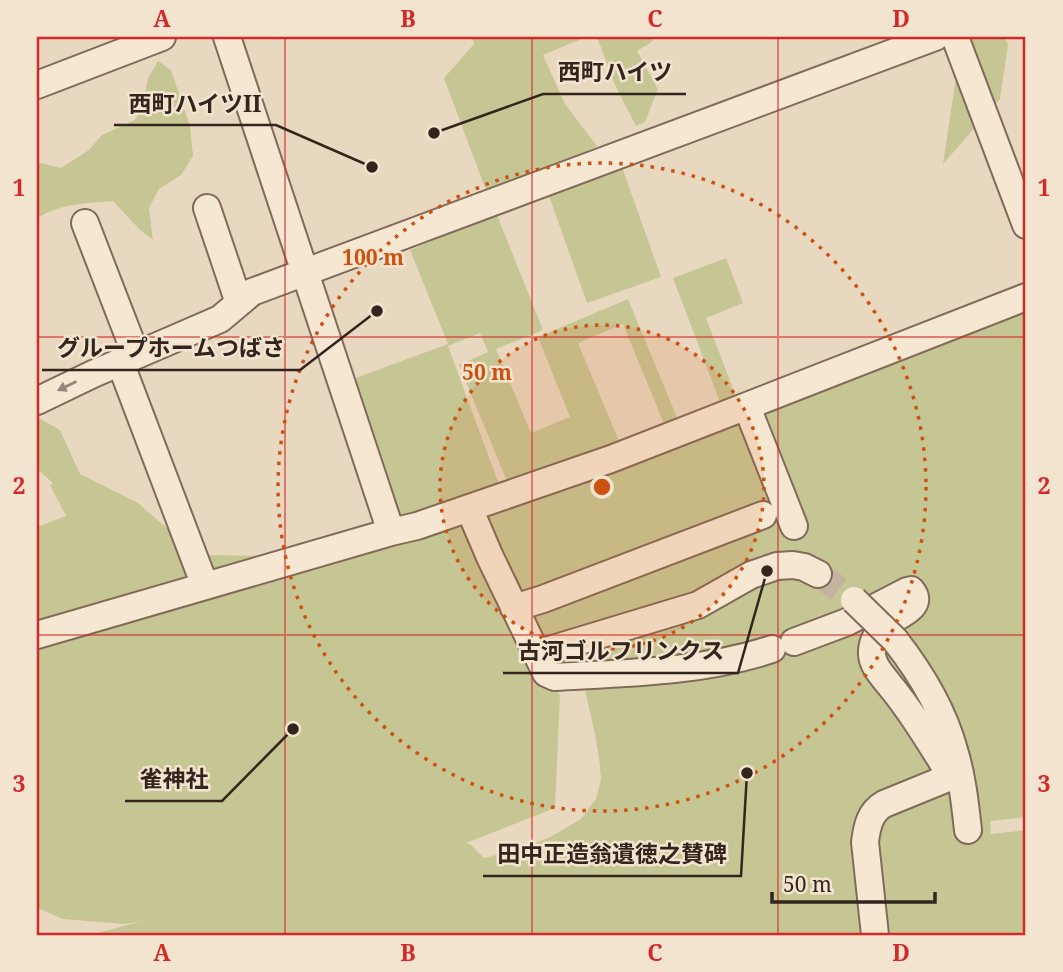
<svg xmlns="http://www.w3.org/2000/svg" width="1063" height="972" font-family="'Noto Serif','Noto Sans JP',serif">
  <rect width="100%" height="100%" fill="#e9d8c0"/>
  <!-- green -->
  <path fill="#c6c695" d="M472,37H579V40L543,55L565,104L597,146L562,163L487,193L444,78L474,44Z
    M597,37H654L652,42L637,51L658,89L645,122L636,126L615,85Z
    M962,37H1005L1008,45L1000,99L943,164Z
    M158,61L171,70L190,126L193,156L181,175L159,189L149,208L153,240L140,230L113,201C90,203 55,204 37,219V162L61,168L89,150L102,135L135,120L143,105L148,78Z
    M622,167L661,277L587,303L548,193Z
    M497,215L543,330L496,349L531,433L570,417L538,337L628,299L678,420L665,426L623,324L578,343L619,441L509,486L459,365L488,352L480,333L448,346L501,490L398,528L345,382L448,344L410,250Z
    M726,258L743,303L706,318L739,404L723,410L673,278Z
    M1026,311V817L990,821L991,834L1026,830V935H90L142,921L125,924L63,919L37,908V527L66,516L50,485L53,483L37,469V417L60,430L80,474L138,503L198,555L354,557L464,523L498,603L560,695L555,808L466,843L470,844L484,858L521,849L550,837L581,819L596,799L601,779L599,758L595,734L584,686L552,668L482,516Z"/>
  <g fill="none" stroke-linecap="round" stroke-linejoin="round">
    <!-- minor-tunnel -->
    <path stroke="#c4b49f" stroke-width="26" stroke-dasharray="26 13" stroke-linecap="butt" d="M818,574L854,600"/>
    <!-- minor casing -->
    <g stroke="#816a5a" stroke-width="30">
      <path id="minor" d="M227,37L391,532
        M955,37L1026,225
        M37,85L162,37
        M207,208L239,303
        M85,223L136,355
        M120,362L205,586
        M37,401L93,374L220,319L252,292L935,37
        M747,407L794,526
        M469,508L490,557L546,673L555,677C627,673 703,672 772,649
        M514,608L543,599L763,515
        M37,635L391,532L417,526L611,459L1026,297
        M895,640C920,672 943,710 954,750C962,776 965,803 968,830
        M794,642L847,622L907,591L911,590C926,607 897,615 888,623C878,630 871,643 872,655C873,666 881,674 888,683C912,712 931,744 951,776
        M536,654L698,605L751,575L777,566L793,565L804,567L818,574
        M875,935L865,842C867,826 870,812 884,804L960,773"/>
    </g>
    <!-- minor -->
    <use href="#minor" stroke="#f5e7d2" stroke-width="26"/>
    <!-- minor-bridge casing -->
    <g stroke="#816a5a" stroke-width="30" stroke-linecap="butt">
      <path id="minor-bridge" d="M854,600L895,640"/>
    </g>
    <!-- minor-bridge -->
    <use href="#minor-bridge" stroke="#f5e7d2" stroke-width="26"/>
  </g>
  <!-- one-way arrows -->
  <defs><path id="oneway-solid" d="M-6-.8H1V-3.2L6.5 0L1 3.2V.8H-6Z" transform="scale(1.75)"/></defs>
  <use fill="#948678" href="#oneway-solid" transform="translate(67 386) rotate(154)"/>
  <!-- grid -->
  <path fill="none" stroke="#d62828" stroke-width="2" stroke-opacity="0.55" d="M285,37V935M532,37V935M778,37V935M37,337H1026M37,635H1026"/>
  <!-- distance rings -->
  <circle cx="602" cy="487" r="162" fill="#cd510f" fill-opacity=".12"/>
  <g fill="none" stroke="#cd510f" stroke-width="3.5" stroke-dasharray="3.5 7">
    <circle cx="602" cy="487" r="162"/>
    <circle cx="602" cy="487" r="324"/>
  </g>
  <circle cx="602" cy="487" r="10" fill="#cd510f" stroke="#f2e4cf" stroke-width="3.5"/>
  <g font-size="21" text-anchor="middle" font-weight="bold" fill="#cd510f" stroke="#f2e4cf" stroke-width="5" stroke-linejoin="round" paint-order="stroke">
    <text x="373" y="265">100 m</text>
    <text x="487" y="380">50 m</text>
  </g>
  <!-- callouts -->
  <path fill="none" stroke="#32251d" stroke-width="2.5" d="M434 133L543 94H686M372 167L276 125H114M377 311L300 370H42M767 571L738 673H503M293 729L222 801H125M747 773L741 876H483"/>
  <g fill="#32251d" stroke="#f2e4cf" stroke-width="2.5">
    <circle cx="434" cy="133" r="7"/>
    <circle cx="372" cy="167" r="7"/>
    <circle cx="377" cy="311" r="7"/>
    <circle cx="767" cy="571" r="7"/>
    <circle cx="293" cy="729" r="7"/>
    <circle cx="747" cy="773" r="7"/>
  </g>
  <g font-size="23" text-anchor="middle" font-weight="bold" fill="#32251d" stroke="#f2e4cf" stroke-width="5" stroke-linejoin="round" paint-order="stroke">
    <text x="615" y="80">西町ハイツ</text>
    <text x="195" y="112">西町ハイツII</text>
    <text x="171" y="356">グループホームつばさ</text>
    <text x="621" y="659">古河ゴルフリンクス</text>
    <text x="174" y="787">雀神社</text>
    <text x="612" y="862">田中正造翁遺徳之賛碑</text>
  </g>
  <!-- border -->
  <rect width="1063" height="972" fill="none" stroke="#f2e4cf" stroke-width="77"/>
  <!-- scale -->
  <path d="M772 892v10h163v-10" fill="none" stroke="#32251d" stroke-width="3.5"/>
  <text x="783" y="892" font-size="21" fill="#32251d" stroke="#f2e4cf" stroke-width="5" paint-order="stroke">50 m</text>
  <rect x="38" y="38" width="986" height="896" fill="none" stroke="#d62828" stroke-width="2.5"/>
  <g font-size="23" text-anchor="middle" font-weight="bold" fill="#d62828">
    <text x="162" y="27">A</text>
    <text x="408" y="27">B</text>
    <text x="655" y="27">C</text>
    <text x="901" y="27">D</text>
    <text x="19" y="196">1</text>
    <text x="1044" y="196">1</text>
    <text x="19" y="494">2</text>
    <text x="1044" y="494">2</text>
    <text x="19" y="792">3</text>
    <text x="1044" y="792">3</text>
    <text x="162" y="961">A</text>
    <text x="408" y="961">B</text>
    <text x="655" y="961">C</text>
    <text x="901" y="961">D</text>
  </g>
</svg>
